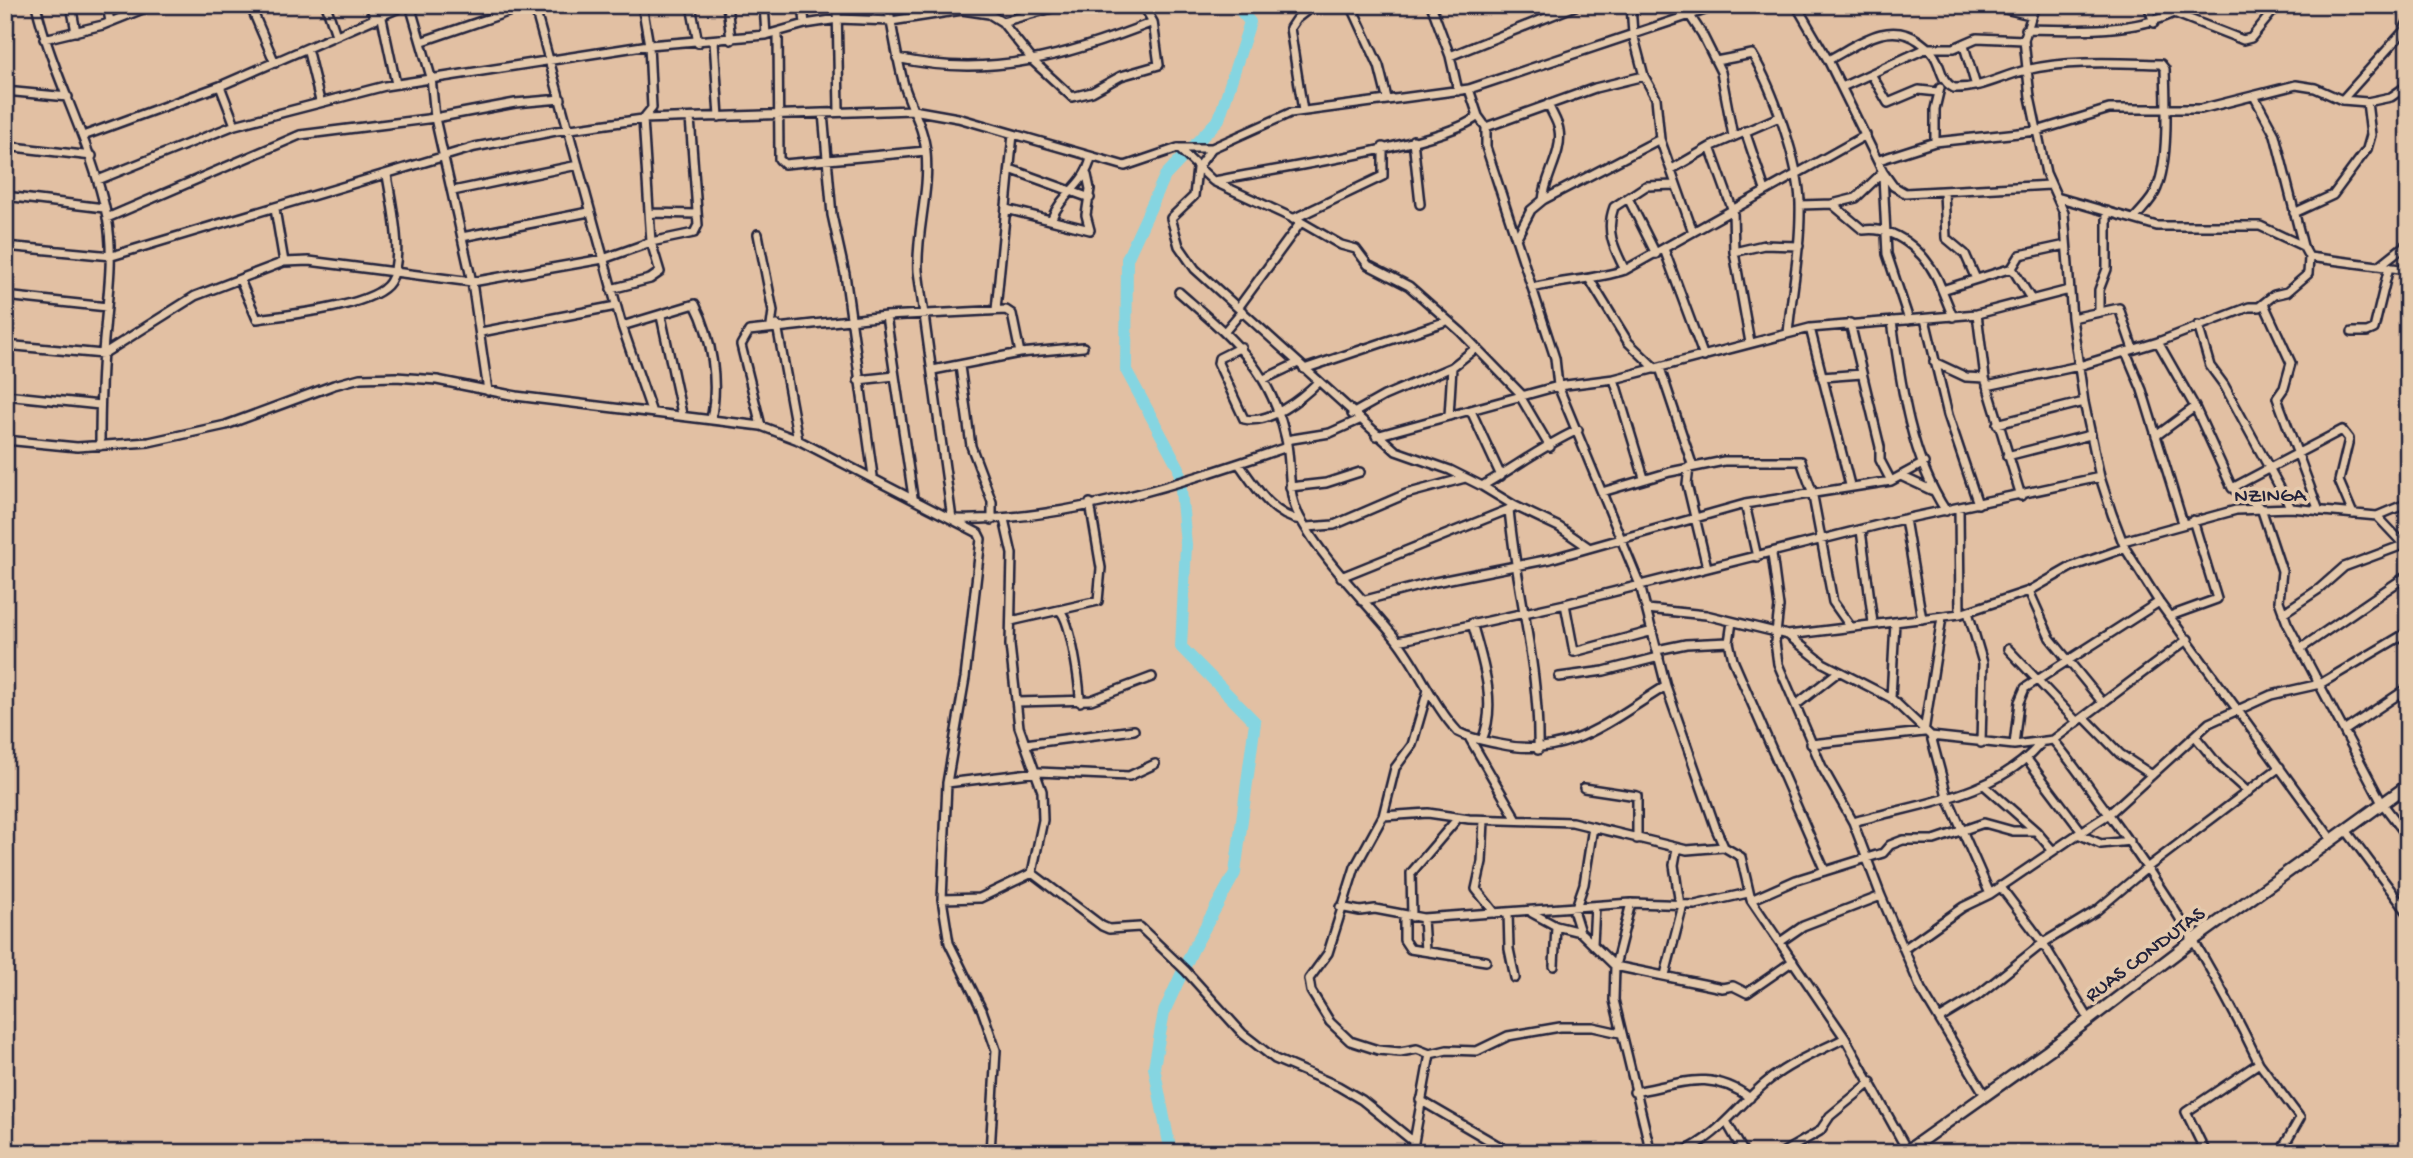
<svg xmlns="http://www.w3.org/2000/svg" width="2413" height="1158" font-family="'Gochi Hand',sans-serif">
  <rect width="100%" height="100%" fill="#e2c0a3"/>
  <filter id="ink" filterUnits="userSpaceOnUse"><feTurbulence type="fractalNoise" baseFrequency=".0143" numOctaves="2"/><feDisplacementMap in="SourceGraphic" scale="14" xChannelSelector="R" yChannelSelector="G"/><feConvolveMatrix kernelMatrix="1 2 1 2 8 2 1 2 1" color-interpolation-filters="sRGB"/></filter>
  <g filter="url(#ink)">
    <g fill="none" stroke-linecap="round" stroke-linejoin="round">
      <!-- river -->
      <path stroke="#85d5e1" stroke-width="12" d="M1171,1153L1154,1067L1164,1012L1193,949L1235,873L1255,722L1181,647L1186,545L1179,468L1126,370L1127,259L1165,176L1219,119L1250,22L1236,5"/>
      <!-- street casing -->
      <g stroke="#22223b" stroke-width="12">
        <path id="street" d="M36,5C53,78 92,143 107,217C114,256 108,291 105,329C101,368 100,407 100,446
          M71,5L76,32
          M107,5L110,22
          M250,5L275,63
          M326,5L336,35
          M370,5L375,20
          M410,5L431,77L435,118L472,282L488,391
          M534,5L622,326L651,410
          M691,5L698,43
          M727,5L731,40
          M764,5L766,35
          M803,5L805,24
          M837,5L839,111
          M888,5C893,32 897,59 904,85C911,108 924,128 926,152C930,192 916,231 918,271L952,519
          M1351,5L1379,66L1387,98
          M1431,5L1450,56L1458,91
          M1683,5L1702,34L1721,72L1733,136
          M1796,5L1828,60L1883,172L1893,186L1905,193L2050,185
          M1988,5L2030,15
          M2035,5L2024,40L2030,97L2046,173L2064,213L2072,318L2084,402L2100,477L2112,514L2125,548L2159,602L2332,840
          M2148,5L2154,23
          M382,18L396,84
          M1002,22L1063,5
          M2026,29C2073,30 2131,33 2174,13L2243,40L2251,38L2278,5
          M778,33L779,159L784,164L926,151
          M44,39L103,25L153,5
          M423,41L528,5
          M714,41L719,117
          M1964,46L1976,86
          M307,48L320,101
          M1450,56L1578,5
          M897,58C989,79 1068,56 1153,22
          M1828,60C1857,45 1888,19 1919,41C1926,46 1934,53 1937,61C1942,72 1942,82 1954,88C1980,89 2002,76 2026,70C2068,60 2118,63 2161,64L2165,69C2166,100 2169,160 2157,188C2153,200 2142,209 2134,219
          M1716,61L1752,54C1773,89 1799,163 1800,203C1801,247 1792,290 1788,333
          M1871,74L1888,103L1919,90L1938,92
          M1644,76L1656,98L1660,139L1693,232
          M220,86L235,125
          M1842,87L1927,48H1954L1977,38L2024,40
          M1469,89L1478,116L1486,127V147L1555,358L1558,386L1640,585L1666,686L1716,829L1724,847L1741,857L1751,900L1845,1038L1907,1150
          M5,91L68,97
          M2254,96L2275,135L2303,246
          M2342,100L2403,32L2408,22
          M1303,111L1290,28L1296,19L1314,5
          M823,113L832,215L845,274L873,476
          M1486,127L1595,88L1644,76L1633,34L1631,5
          M1745,131L1765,190
          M83,136L220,86L406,5
          M1413,140L1420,204
          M1935,142V109L1940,88
          M5,146L92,156
          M1710,147L1733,211L1734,252L1750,343
          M1178,148L1213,181L1301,222L1341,245L1356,249L1368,265L1409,286L1461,332L1523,396
          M1212,148L1197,168L1194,196L1171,218L1179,246L1195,269L1396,451L1450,470L1482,486L1515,506L1559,527L1588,547
          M1879,160L1935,142L2037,131L2109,109H2201L2296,85L2315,88L2342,100L2367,102L2391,97L2408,85
          M1010,169L1090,198
          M1672,169L1710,147L1779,117
          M1883,176L1887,254L1909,320
          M98,180L235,125L385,86L649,45L766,35L805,24L838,19L891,21L962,10L989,14L1002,22L1034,62L1072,97L1092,92L1121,76L1159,65L1153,22L1143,5
          M1214,181C1264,171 1447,144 1478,116
          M453,191L578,165
          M1944,191L1946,238L1965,254L1976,279
          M5,196L104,208
          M1628,198L1656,254
          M2060,198L2157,226H2260L2303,246L2309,257L2408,270
          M1543,200C1545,176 1563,153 1559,130C1558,122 1551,112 1548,104
          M1832,204L1863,230C1899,225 1931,258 1942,290
          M1800,205L1832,204L1856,198L1883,172
          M275,209L284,262
          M1006,209L1090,230L1086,215L1090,189L1087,175
          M650,213L697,214
          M2294,213L2333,195L2367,149L2371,135L2367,102
          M107,218L300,135L435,118L515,103L561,99
          M1293,219L1383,176V147
          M1051,220C1063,191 1084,187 1091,158
          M758,234L773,311L771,326
          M462,237L589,212
          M1517,237L1531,210L1543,200L1660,139
          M5,246L112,256L475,147L556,131L643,119L913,110L958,118L1125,166L1178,148H1212L1290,113L1469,89L1720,5
          M1664,249L1704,357
          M1734,252L1764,245L1799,246
          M2379,266L2408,243
          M2012,268L2031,299
          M1625,270C1614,248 1605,231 1614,207L1646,186L1675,185
          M240,280L257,319C285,315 375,307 390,282C405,258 391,202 387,175
          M1590,280L1628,342L1656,369
          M1532,288C1563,280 1594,280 1625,270L1866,135
          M611,289L650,279L660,272L651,242L643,119L652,108L649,45L642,5
          M1179,292C1231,338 1270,367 1286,439C1292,466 1286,493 1300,518C1325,563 1364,599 1396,639C1419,668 1433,705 1458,732C1471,739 1485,741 1499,744C1568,760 1610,720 1666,686
          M5,296L107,307
          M2264,304L2291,363L2284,388L2277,398L2319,511
          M1238,308L1301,222
          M996,310L1013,134
          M2099,312V290L2107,269V211
          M1977,314L1985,378L2021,496
          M661,316L682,414
          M886,316L913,497
          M1953,317L1942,290L2012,268L2020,255L2066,245
          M2072,318L2119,308L2133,349
          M1925,319L1948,415L1978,504
          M1892,321C1901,385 1910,456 1946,511
          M1850,323L1880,447V460L1891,481
          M777,325L798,440
          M2198,325L2210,366L2224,385L2291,508
          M622,326L695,304C712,337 719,383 711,419
          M1810,328L1850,485
          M1226,330L1242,311
          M481,332L616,306
          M2352,332H2367L2374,329L2389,267
          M2158,342L2249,307H2259L2274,295L2287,292L2308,274L2309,257
          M5,345L103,354L195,296L284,262L309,261L472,282L603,259L651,242L694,233L698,225L690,118
          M1241,347L1219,358L1218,363L1244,419C1269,425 1302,398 1318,382
          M2126,352L2142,390L2183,523
          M1934,362L1966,377L1985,378
          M960,366L971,446L992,502V520
          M1660,368L1693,467
          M1304,369L1447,321
          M933,370L1020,353L1083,347
          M1822,377L1862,374
          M1264,379L1298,363
          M1614,379L1644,478
          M858,380L895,376
          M1987,386L2079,366L2158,342L2195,407L2232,488L2261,508L2282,571L2279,601L2287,623L2382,803L2408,837
          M5,395L100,405
          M1520,396L1550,447
          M1471,411L1501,476
          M1352,414L1384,396L1452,367L1476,348
          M1449,416L1452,367
          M1997,424L2084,402
          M761,426L741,345L749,331L886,316L1006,310L1012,314L1020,353
          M1376,436L1558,386L1614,379L1810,328L1977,314L2069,290
          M2156,436L2195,407
          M5,440L77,447L149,442L226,425L334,385L360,378L396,377L437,380L516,396L761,426L798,440L978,533L981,539L965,678L947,783L942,899L949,943L982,1010L996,1050L990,1153
          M1286,440L1330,433L1359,420
          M2007,456L2090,435
          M1239,464C1255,486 1272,516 1301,520
          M1689,467L1687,484L1707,567
          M1903,477L1931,490
          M1482,486C1514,468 1546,444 1578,430
          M1290,487L1326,483L1360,472
          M2232,488L2342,430L2349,439L2339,481L2353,514
          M1602,492L1670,472L1724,461H1801L1812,491L1833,602L1850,626
          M1745,504L1757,557
          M1959,508L1960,614
          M1509,509C1516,589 1540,669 1538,750
          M2377,516L2408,503
          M956,519C1067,522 1184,482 1287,447
          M1905,519L1922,619
          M1307,527L1334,525L1406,494L1465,478
          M1861,530L1873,623
          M2123,541L2236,510L2291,508L2377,516L2408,549
          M1772,554L1779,607L1775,642L1778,664L1822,767L1853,822L1881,896L1921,989L1939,1019
          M1341,577L1512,508
          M2029,591L2050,638L2103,703
          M1362,601L1430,583L1550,559L1745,504L1891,481L1924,463
          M1565,604L1574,652L1653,631
          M1647,609L1706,615L1788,635L1823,663L1891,698L1931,736L2014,745L2053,740C2073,763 2089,788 2108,813C2168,894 2215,971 2259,1063L2186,1112L2206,1153
          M1060,611C1071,621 1080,685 1080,702
          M1968,612L1983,663L1981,743
          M2283,613L2319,589L2344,567L2403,545
          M2170,616L2217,599L2193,520
          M1011,621L1098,601L1101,568L1090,503
          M1732,622L1729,642L1733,660L1825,871
          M1472,623C1482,659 1498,704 1482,740
          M1788,635L1960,614L2029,591L2071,567L2125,548
          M1398,641L1565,604L1890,522L2100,477
          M2008,649L2077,722
          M2300,649L2408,575
          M1657,650L1686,644L1729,642
          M1559,677L1604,671L1659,657
          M1428,690L1412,745L1395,768L1383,816L1355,867L1328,953L1309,979L1311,991L1330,1022L1350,1041L1378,1050L1400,1052L1417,1049L1430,1054L1447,1050L1477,1051L1508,1036L1560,1027H1593L1620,1033
          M1891,698L1895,622
          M1017,702L1091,700L1152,677
          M1796,705L1838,672
          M2084,717L2120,754L2152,775
          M2344,731L2408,688
          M1931,736L1947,796L1990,894
          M2195,736L2219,766L2248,792
          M1470,739L1517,820
          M2053,740L2188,639
          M1025,744L1134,730
          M1811,744L1924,732L1942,617
          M2014,745L2019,702L2025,688L2159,602
          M2027,759L2082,832
          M947,783L1038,772L1129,776L1155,764
          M1984,785L2036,831
          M1584,788L1637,796V839
          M1383,816L1428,813L1469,819L1572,822L1687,850L1724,847
          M1484,820L1482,862L1476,889L1495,913
          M1853,822C1917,804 1995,797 2040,744
          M2346,830L2408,913
          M2078,834L2109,814L2209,723L2271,695L2320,684L2408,632
          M1677,848L1674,865L1680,905
          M1032,873L1102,926L1109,929L1140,927L1186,971L1243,1034L1275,1059L1338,1086L1362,1100L1414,1142V1153
          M2000,886L2043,943L2089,1019
          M942,899L980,898L1032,873L1043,820L1042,791L1019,727L1010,645L1012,554L1004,519
          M1751,900L1796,880L1883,853L1890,845L1903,840H1934L1984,823L2013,831H2036L2053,851L2078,834L2101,844L2130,841
          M1631,903L1615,966L1614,1000L1651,1153
          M1340,907L1360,911L1375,909L1423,918L1631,903L1695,905L1748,893
          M1508,912L1509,949L1515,978
          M1532,913L1556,926L1580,932L1615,966L1722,988L1733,986L1747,993L1793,961
          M1404,915V940L1410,949L1486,961
          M1412,917L1411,873L1458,818
          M1423,918L1425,951
          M1580,932L1574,913L1584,884L1593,827
          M1780,942L1803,926L1881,896
          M1593,944L1595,906
          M1904,949L1963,907L1990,894L2053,851
          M1554,966L1556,926
          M1665,975L1683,905
          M2259,1063L2300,1118L2280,1153
          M1634,1092C1680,1084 1710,1068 1750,1098
          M1985,1095L1939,1019L1977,996L2043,943L2096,911L2148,867L2280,767
          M1420,1100L1511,1153
          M1727,1123L1744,1153
          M1414,1142L1430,1054
          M1681,1153C1722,1134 1736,1106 1769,1080C1791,1062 1820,1051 1845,1038
          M1782,1153L1820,1131L1830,1116L1871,1082"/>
      </g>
      <!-- secondary casing -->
      <g stroke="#22223b" stroke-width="15">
        <path id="secondary" d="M1904,1153L2049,1050L2195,939L2408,785"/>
      </g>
      <!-- street -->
      <use href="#street" stroke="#e4c9ac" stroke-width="7"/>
      <!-- secondary -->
      <use href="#secondary" stroke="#e4c9ac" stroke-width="10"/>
    </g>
  </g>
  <g text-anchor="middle" stroke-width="7" stroke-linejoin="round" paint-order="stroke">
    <!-- street labels -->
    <g font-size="21" fill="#22223b" stroke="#e4c9ac">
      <text transform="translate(2270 494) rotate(-1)" y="7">NZINGA</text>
      <text transform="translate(2144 953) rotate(-37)" y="7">RUAS CONDUTAS</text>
    </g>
  </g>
  <!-- margin -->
  <rect width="2413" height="1158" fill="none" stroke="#e4c9ac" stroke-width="28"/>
  <rect x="14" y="14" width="2385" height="1130" fill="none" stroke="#22223b" stroke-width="2.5" filter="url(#ink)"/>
</svg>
